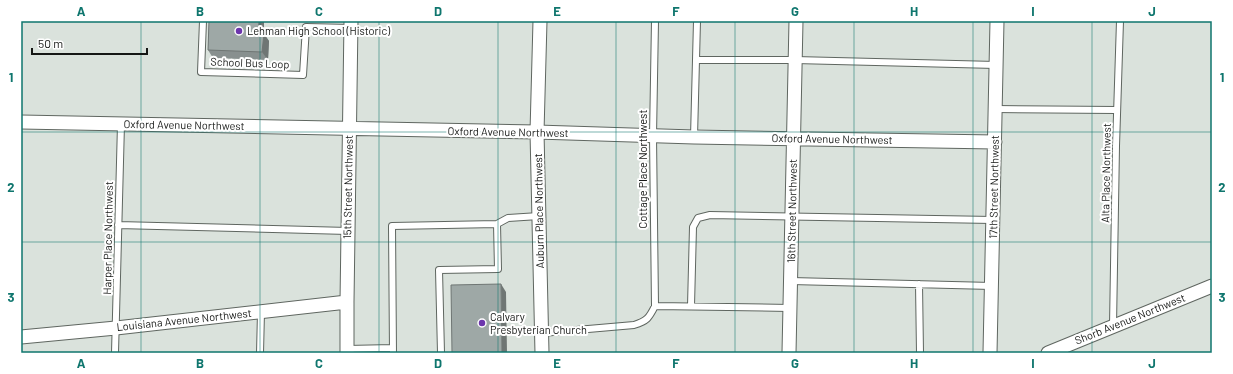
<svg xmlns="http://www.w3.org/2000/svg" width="1233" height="374" font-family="Barlow,sans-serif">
  <rect width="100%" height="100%" fill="#dae2dc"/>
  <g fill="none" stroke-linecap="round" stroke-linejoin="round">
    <!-- lane casing -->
    <g stroke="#5f6660" stroke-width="8">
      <path id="lane" d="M203,21L201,72L303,75L306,27L351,28
        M696,60H795L996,65
        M995,109L1117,110
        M694,137L697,21
        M497,224L508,218L539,216
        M118,225L348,231
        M791,281L992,286
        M919,284L920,353
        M655,306L790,308
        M691,306L693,227L698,218L710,215L993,220
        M1113,326L1116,146L1120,21
        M542,333L634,325C647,321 649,318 655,306L653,136L655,21
        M347,349L393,348
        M115,353L121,124
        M260,353L261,312
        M393,353L392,226L497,224L498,269L439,270L441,353"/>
    </g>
    <!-- street casing -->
    <g stroke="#5f6660" stroke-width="15">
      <path id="street" d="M540,21L537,132L542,353
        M21,122L537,132L694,137L995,142
        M21,337L116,328L347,302
        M347,353V302L351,21
        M789,353L796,21
        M990,353L997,21
        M1048,353L1212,286"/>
    </g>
    <!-- lane -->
    <use href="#lane" stroke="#fff" stroke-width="6"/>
    <!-- street -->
    <use href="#street" stroke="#fff" stroke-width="13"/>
  </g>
  <!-- wall -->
  <path fill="#88908f" d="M209,21H264V34L269,41L268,60L213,58L208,50Z"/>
  <!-- shaded-wall -->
  <path fill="#6f7674" d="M259,21H264V34L269,41L268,60L262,52L258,34Z
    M501,284L506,292L507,353H502Z"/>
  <!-- building -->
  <path fill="#9ea8a6" stroke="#6f7674" d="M209,21H259L258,34H264L262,52L208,50Z
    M501,284L502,353H452L451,285Z"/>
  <!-- grid -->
  <path fill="none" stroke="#0f766e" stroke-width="1" stroke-opacity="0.55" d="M141,21V353M260,21V353M379,21V353M498,21V353M616,21V353M735,21V353M854,21V353M973,21V353M1092,21V353M21,132H1212M21,242H1212"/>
  <!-- markers -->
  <g fill="#6d36ad" stroke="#fff" stroke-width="1.5">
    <circle cx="239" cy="31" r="4"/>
    <circle cx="482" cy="323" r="4"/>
  </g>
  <g text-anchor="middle" stroke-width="4" stroke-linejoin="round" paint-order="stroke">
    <!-- poi labels -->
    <g font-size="11" fill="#151715" stroke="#fff" text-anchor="start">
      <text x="247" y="35">Lehman High School (Historic)</text>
      <text x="490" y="321">Calvary<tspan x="490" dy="13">Presbyterian Church</tspan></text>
    </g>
    <!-- street labels -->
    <g font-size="11" fill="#151715" stroke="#fff">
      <text transform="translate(250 63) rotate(2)" y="4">School Bus Loop</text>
      <text transform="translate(184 125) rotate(1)" y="4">Oxford Avenue Northwest</text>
      <text transform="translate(508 132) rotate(1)" y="4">Oxford Avenue Northwest</text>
      <text transform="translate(832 139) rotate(1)" y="4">Oxford Avenue Northwest</text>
      <text transform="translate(643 169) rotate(-90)" y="4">Cottage Place Northwest</text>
      <text transform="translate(1106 173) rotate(-89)" y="4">Alta Place Northwest</text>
      <text transform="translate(348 187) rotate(-89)" y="4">15th Street Northwest</text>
      <text transform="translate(994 187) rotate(-89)" y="4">17th Street Northwest</text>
      <text transform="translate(539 211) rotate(-91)" y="4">Auburn Place Northwest</text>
      <text transform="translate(792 211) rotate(-89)" y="4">16th Street Northwest</text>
      <text transform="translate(108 238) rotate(-89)" y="4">Harper Place Northwest</text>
      <text transform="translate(1130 319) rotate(-22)" y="4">Shorb Avenue Northwest</text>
      <text transform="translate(184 320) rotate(-6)" y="4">Louisiana Avenue Northwest</text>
    </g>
  </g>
  <!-- border -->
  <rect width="1233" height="374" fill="none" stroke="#ffffff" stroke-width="44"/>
  <!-- scale -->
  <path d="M32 48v6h115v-6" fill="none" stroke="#151715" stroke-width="2"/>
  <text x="38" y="48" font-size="12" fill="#151715" stroke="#ffffff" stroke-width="3" paint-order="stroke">50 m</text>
  <rect x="22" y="22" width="1189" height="330" fill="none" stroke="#0f766e" stroke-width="1.5"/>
  <g font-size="13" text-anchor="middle" font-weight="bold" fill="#0f766e">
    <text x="81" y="16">A</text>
    <text x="200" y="16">B</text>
    <text x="319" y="16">C</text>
    <text x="438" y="16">D</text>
    <text x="557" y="16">E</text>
    <text x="676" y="16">F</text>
    <text x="795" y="16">G</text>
    <text x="914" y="16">H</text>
    <text x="1033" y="16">I</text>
    <text x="1152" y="16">J</text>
    <text x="11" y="82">1</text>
    <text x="1222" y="82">1</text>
    <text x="11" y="192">2</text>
    <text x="1222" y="192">2</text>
    <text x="11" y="302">3</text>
    <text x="1222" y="302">3</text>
    <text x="81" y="368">A</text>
    <text x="200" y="368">B</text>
    <text x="319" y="368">C</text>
    <text x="438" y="368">D</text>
    <text x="557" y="368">E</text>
    <text x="676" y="368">F</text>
    <text x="795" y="368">G</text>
    <text x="914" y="368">H</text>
    <text x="1033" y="368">I</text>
    <text x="1152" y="368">J</text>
  </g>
</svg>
